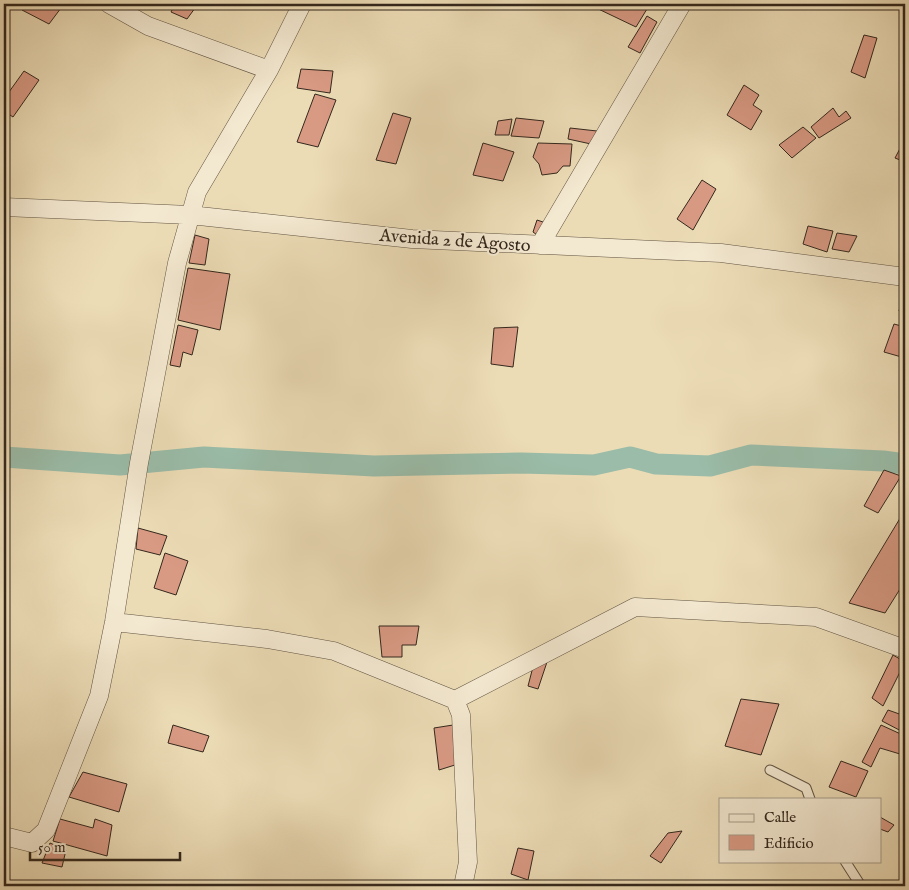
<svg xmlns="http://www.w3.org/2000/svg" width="909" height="890" font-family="'IM FELL English',serif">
  <rect width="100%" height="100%" fill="#ecdcb6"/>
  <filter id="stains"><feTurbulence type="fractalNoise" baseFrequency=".004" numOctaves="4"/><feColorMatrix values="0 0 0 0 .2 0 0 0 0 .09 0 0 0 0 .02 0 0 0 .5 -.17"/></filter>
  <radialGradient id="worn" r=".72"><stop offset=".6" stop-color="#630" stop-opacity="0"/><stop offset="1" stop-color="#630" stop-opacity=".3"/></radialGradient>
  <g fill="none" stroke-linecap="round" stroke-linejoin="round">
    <!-- canal -->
    <path stroke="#9abca8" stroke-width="21" d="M4,457L120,465L204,457L374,466L521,463L594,465L630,457L656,464L710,466L751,455L883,461L905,464"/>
  </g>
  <!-- building -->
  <path fill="#d99a84" stroke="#33271c" d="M27,4H64L49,24L22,10Z
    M175,4H198L187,19L171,12Z
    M591,4H650L636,27L590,5Z
    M647,16L657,22L640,53L628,47Z
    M864,35L877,38L865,78L851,72Z
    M301,69L333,71L330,93L297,88Z
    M24,71L39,80L13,117L4,111V99Z
    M744,85L759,95L753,105L762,111L751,130L727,115Z
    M315,94L336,100L318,147L297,142Z
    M833,108L839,117L846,111L851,118L819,138L811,127Z
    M393,113L411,118L396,164L376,160Z
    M516,118L544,121L539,138L511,136Z
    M512,119L509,135H495L498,121Z
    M803,127L816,138L792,158L779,145Z
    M570,128L597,131L591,144L568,139Z
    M905,139V162L895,158Z
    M483,143L514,152L503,181L473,175Z
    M538,143L572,144L570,166H563L557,173L542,175L539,164L533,157Z
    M702,180L716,189L693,230L677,219Z
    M537,220L546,223L540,237L533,232Z
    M808,226L833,231L827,252L803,244Z
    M837,233L857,236L849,252L832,249Z
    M195,235L209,239L205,265L189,263Z
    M188,268L230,274L220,330L178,320Z
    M903,295H905V313L899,311Z
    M894,324L905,327V358L884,352Z
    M178,325L198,330L192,355L183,352L180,367L170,365Z
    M518,327L513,367L491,364L494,328Z
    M884,470L901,476L878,513L864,506Z
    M905,510V581L885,613L849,603Z
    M138,528L167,536L160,555L136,549Z
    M165,553L188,561L176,595L154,588Z
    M379,626H419L416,645H402V657H382Z
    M893,655L905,662L883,706L872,698Z
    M548,659L538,689L528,686L534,663Z
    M741,699L779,704L761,755L725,746Z
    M888,710L905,716V733L882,721Z
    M173,725L209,736L203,752L168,743Z
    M453,725L458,764L439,770L434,728Z
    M881,725L905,736V745L900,754L880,748L871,767L862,762Z
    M841,761L868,771L856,797L829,787Z
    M83,772L127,784L119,812L69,797Z
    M880,817L894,825L888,832L880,829Z
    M60,819L93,828L95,819L112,825L107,856L53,841Z
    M682,831L661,863L650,856L668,833Z
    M50,843L66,850L62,867L42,863Z
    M518,848L534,851L528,880L511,874Z"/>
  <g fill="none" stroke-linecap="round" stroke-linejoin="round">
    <!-- lane casing -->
    <g stroke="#615442" stroke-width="11">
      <path id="lane" d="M770,770L806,788L810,799
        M845,861L861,886"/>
    </g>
    <!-- street casing -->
    <g stroke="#615442" stroke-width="19">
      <path id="street" d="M109,4L148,26L269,70
        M4,207L190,215L412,239L721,253L905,277
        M540,245L682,4
        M114,622L267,639L334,651L455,700L461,715L468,862L463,886
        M455,700L635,607L816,617L905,649
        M4,836L32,843L46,830L99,696L114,622L139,463L177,263L197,192L269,70L302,4"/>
    </g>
    <!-- lane -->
    <use href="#lane" stroke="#f3e8d0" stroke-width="9"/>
    <!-- street -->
    <use href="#street" stroke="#f3e8d0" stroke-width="18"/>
  </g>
  <g text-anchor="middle" stroke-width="4" stroke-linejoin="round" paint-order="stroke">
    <!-- street labels -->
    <g font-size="18" fill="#33271c" stroke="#f3e8d0">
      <text transform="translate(455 240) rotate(4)" y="6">Avenida 2 de Agosto</text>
    </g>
  </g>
  <!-- margin -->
  <rect width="909" height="890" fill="none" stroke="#ecdcb6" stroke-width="20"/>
  <rect x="5" y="5" width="899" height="880" fill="none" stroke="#33271c" stroke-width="2.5"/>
  <rect x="10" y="10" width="889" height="870" fill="none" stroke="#33271c"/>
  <!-- legend -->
  <rect x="719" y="798" width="162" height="65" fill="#f3e8d0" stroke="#a69b88"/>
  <rect x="729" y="814" width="25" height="8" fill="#f3e8d0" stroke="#a69b88"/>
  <text x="764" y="822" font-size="15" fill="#33271c">Calle</text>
  <rect x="729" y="835" width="25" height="15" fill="#d99a84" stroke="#a69b88"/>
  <text x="764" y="848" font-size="15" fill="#33271c">Edificio</text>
  <!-- scale -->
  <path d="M30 852v8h150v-8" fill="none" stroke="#33271c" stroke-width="2.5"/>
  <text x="38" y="852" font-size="15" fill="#33271c" stroke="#f3e8d0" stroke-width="4" paint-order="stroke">50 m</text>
  <rect width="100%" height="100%" filter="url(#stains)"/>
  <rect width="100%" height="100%" fill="url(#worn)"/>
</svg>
